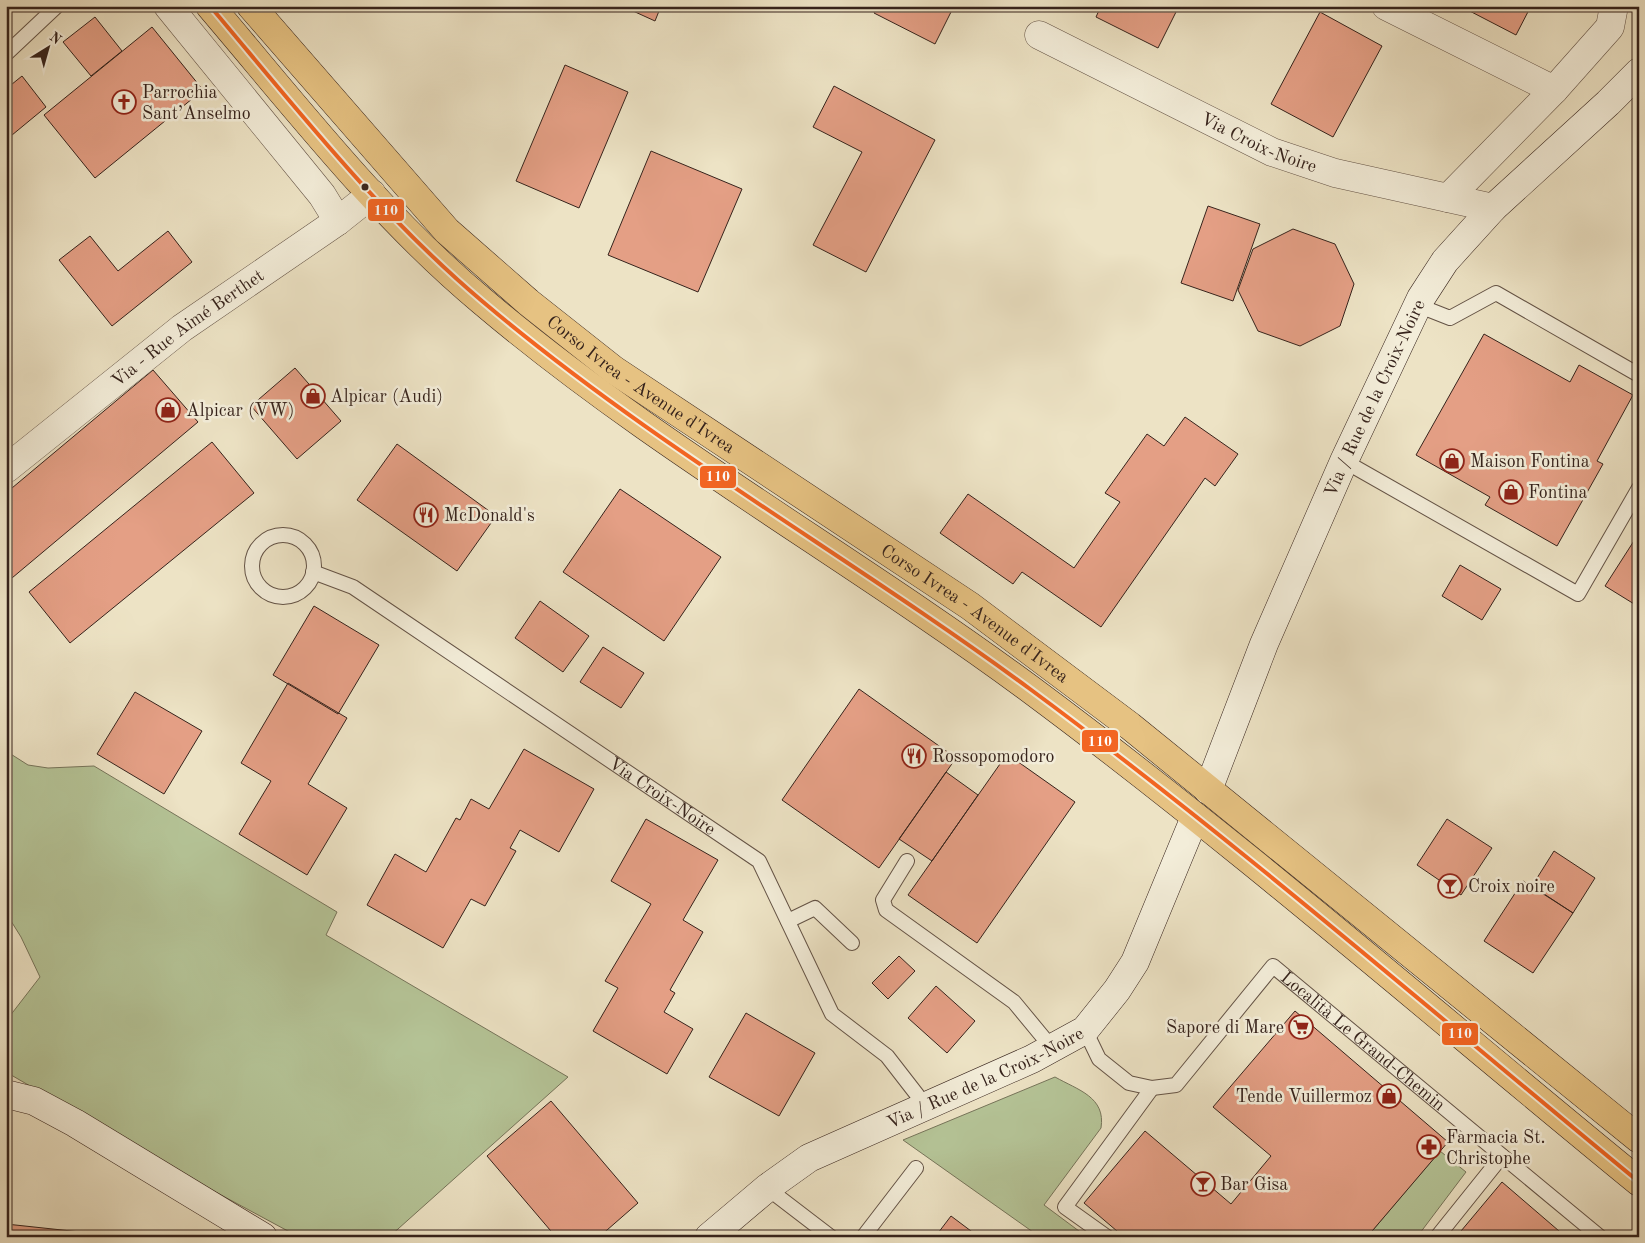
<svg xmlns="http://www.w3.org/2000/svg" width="1645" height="1243" font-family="'Old Standard TT',serif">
  <rect width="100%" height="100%" fill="#ede3c5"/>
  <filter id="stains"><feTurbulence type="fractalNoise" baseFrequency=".004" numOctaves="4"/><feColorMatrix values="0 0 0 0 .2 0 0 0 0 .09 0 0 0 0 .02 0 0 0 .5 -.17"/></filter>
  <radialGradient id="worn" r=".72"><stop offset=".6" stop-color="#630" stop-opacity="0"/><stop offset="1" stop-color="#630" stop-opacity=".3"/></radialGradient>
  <!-- green -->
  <path fill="#b5c497" stroke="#76745a" d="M6,751L28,765L48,768L94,766L337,912L326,935L568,1077L389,1237H299L171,1168L6,1072V1021L40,977L21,937L6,913Z
    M1055,1077C1078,1090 1106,1097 1101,1128L1044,1205L1087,1237H1040L903,1140Z
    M1440,1151L1466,1172L1417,1237H1367Z"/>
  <!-- building -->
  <path fill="#e49f85" stroke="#36231c" d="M622,6H661L655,21Z
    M878,6H954L935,44L874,13Z
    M1101,6H1179L1158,48L1096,17Z
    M1460,6H1531L1516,35Z
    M1320,12L1382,46L1333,137L1271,104Z
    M95,17L122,51L91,76L63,42Z
    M152,27L203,90L95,178L44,115Z
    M565,65L628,92L579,208L516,181Z
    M22,76L46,107L6,140V89Z
    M834,86L935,140L866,272L813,245L862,152L813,127Z
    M651,151L742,189L698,292L608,255Z
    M1208,206L1260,224L1233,301L1181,283Z
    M1293,229L1335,244L1354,284L1340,326L1300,346L1258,331L1238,290L1253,249Z
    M168,231L192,262L112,326L59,260L90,236L118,271Z
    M1484,334L1570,382L1579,365L1633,395L1597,461L1603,464L1557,546L1485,505L1490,497L1416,455Z
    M295,368L341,421L297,459L251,406Z
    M153,370L198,422L6,583V493Z
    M1185,417L1238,454L1215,486L1205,478L1101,627L1022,572L1013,584L940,533L968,494L1074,568L1120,502L1105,493L1147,434L1164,446Z
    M212,442L254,493L70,643L29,592Z
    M397,444L496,516L457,571L357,500Z
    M620,489L721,557L664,641L563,572Z
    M1639,533V607L1605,586Z
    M1460,565L1501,589L1482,620L1442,596Z
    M540,601L589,636L563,672L515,638Z
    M314,606L379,645L338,714L273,675Z
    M603,647L644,673L621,708L580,682Z
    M288,683L347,718L308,784L347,808L307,875L239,834L271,781L241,763Z
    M859,689L956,758L879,868L782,800Z
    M135,692L202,731L164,794L97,754Z
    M524,749L594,789L559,852L520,830L510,848L516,851L485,906L471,899L443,948L367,905L395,854L426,872L456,818L460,820L471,799L489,809Z
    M1007,754L1075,802L977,943L908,895Z
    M946,772L978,795L932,861L899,839Z
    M646,819L718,860L683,920L703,932L670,990L675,993L664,1012L693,1029L667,1074L593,1031L618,988L605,981L651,904L611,881Z
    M1447,819L1492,848L1461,895L1417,865Z
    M1554,851L1595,878L1573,913L1532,886Z
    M1523,881L1573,913L1533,973L1484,941Z
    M899,956L915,971L888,999L872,983Z
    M936,986L975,1021L947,1053L908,1018Z
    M1295,1011L1448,1142L1367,1237H1124L1084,1203L1145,1131L1231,1204L1271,1156L1213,1107Z
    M746,1013L815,1053L779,1116L709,1077Z
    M551,1101L638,1203L599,1237H556L487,1156Z
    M1502,1182L1566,1237H1456Z
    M951,1216L979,1237H935Z
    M6,1224L90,1233L101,1237H6Z"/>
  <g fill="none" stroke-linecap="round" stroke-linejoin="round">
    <!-- lane casing -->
    <g stroke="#645346" stroke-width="16">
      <g id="lane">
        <path d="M6,54L57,6"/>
        <path d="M1417,305L1450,318L1496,293L1639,375"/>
        <path d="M1344,461L1578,594L1639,488"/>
        <circle cx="283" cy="566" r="31"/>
        <path id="s1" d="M313,572L353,587L759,861L832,1014L887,1056L925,1105"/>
        <path d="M907,861L883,900L886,910L1014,1002L1052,1048"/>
        <path d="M788,921L815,908L852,943"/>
        <path id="s2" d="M1085,1030L1099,1059L1129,1083L1152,1088L1176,1085L1273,966L1600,1237"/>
        <path d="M767,1188L831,1237"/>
        <path d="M863,1237L916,1168"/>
        <path d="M1107,1237L1065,1207L1152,1088"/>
        <path d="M1437,1237L1502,1156"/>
      </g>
    </g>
    <!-- street casing -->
    <g stroke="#645346" stroke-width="29">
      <g id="street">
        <path d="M168,6L322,195L338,221"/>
        <path d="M1386,6L1554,90"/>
        <path id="s3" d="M1039,35L1272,152L1335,173L1493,208"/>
        <path d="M1448,198L1554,90L1610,27L1614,6"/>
        <path id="s4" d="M6,469L182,328L338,221L372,194"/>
      </g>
    </g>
    <!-- secondary casing -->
    <g stroke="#36231c" stroke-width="29">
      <g id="secondary">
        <path id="s5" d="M1208,790L1264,644L1344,461L1421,298L1445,261L1493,208L1608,103L1639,72"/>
        <path d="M6,1094L34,1101L75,1123L263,1237"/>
        <path id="s6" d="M709,1237L767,1188L809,1158L1032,1059L1085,1030L1117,990L1135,962L1195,817"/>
      </g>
    </g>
    <!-- primary casing -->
    <g stroke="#36231c" stroke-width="29">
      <g id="primary">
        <path d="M210,6C296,107 380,216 482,301C653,446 850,556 1030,689C1240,845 1437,1017 1639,1182"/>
        <path id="s7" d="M251,6L447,231L528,302L614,370L970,606L1130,726L1639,1139"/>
      </g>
    </g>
    <!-- lane -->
    <use href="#lane" stroke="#f3edd9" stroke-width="14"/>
    <!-- street -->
    <use href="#street" stroke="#f3edd9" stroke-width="28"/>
    <!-- secondary -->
    <use href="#secondary" stroke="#f3edd9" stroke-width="28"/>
    <!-- primary -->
    <use href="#primary" stroke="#e6c282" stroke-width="28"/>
    <!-- bus-1 casing -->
    <g stroke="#f3edd9" stroke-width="8">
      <path id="bus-1" d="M210,6C296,108 379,214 482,301C653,446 849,556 1030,689C1240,844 1437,1016 1639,1182"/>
    </g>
    <!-- bus-1 -->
    <use href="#bus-1" stroke="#f26522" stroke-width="4"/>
  </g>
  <!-- icons -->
  <defs>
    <g id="church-ring" transform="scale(1.25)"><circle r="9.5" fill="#f3edd9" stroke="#8f2418" stroke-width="1.5"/><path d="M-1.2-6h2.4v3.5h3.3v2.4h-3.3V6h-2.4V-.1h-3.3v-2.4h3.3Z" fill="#8f2418"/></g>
    <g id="shop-ring" transform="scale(1.25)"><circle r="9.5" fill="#f3edd9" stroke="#8f2418" stroke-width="1.5"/><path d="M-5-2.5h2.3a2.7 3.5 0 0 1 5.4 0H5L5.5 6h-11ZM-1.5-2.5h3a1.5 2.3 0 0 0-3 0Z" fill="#8f2418"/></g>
    <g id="restaurant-ring" transform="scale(1.25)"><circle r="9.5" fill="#f3edd9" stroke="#8f2418" stroke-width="1.5"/><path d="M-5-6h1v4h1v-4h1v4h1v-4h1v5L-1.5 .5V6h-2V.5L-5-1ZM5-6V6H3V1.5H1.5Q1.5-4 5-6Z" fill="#8f2418"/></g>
    <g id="bar-ring" transform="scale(1.25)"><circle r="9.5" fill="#f3edd9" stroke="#8f2418" stroke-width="1.5"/><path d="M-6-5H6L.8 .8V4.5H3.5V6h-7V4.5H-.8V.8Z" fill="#8f2418"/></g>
    <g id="supermarket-ring" transform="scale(1.25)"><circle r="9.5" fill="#f3edd9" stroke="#8f2418" stroke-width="1.5"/><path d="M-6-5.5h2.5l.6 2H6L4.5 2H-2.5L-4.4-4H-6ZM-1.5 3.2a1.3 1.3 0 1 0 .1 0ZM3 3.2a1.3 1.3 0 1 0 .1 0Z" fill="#8f2418"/></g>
    <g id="pharmacy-ring" transform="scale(1.25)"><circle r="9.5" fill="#f3edd9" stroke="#8f2418" stroke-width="1.5"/><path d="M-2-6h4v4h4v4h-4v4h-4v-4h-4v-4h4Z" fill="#8f2418"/></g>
  </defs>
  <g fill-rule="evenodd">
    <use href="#church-ring" x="124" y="102"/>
    <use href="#shop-ring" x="313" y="396"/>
    <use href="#shop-ring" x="168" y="410"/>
    <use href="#shop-ring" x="1452" y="461"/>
    <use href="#shop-ring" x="1511" y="492"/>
    <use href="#restaurant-ring" x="426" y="515"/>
    <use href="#restaurant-ring" x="914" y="756"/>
    <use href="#bar-ring" x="1450" y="886"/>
    <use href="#supermarket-ring" x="1301" y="1027"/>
    <use href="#shop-ring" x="1389" y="1096"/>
    <use href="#pharmacy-ring" x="1429" y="1147"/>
    <use href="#bar-ring" x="1203" y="1184"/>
  </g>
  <!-- markers -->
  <circle fill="#36231c" stroke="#f3edd9" stroke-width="2" cx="365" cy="187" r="4.5"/>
  <g text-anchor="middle" stroke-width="5" stroke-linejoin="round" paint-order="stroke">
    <!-- poi labels -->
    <g font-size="18" fill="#36231c" stroke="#f3edd9" text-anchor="start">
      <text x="142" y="98">Parrochia<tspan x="142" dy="21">Sant’Anselmo</tspan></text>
      <text x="330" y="402">Alpicar (Audi)</text>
      <text x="186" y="416">Alpicar (VW)</text>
      <text x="1470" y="467">Maison Fontina</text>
      <text x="1528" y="498">Fontina</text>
      <text x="444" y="521">McDonald's</text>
      <text x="932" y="762">Rossopomodoro</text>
      <text x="1468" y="892">Croix noire</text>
      <text x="1284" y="1033" text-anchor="end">Sapore di Mare</text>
      <text x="1372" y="1102" text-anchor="end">Tende Vuillermoz</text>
      <text x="1446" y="1143">Farmacia St.<tspan x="1446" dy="21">Christophe</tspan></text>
      <text x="1220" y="1190">Bar Gisa</text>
    </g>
    <!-- street labels -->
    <g font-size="18" fill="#36231c" stroke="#f3edd9">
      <text dy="6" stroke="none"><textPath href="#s3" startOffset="245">Via Croix-Noire</textPath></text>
      <text dy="6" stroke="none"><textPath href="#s4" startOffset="230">Via - Rue Aimé Berthet</textPath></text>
      <text dy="6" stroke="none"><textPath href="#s7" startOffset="546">Corso Ivrea - Avenue d'Ivrea</textPath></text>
      <text dy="6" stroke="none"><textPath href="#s5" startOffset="426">Via / Rue de la Croix-Noire</textPath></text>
      <text dy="6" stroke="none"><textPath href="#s7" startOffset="951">Corso Ivrea - Avenue d'Ivrea</textPath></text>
      <text dy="6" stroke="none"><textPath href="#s1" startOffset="416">Via Croix-Noire</textPath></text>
      <text dy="6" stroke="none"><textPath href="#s2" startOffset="389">Località Le Grand-Chemin</textPath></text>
      <text dy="6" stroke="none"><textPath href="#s6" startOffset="321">Via / Rue de la Croix-Noire</textPath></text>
    </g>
  </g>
  <g stroke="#f3edd9" stroke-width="2">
    <rect x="367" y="198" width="38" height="24" rx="5" fill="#f26522"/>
    <rect x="699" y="465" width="38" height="24" rx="5" fill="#f26522"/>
    <rect x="1081" y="729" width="38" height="24" rx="5" fill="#f26522"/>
    <rect x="1441" y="1022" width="38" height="24" rx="5" fill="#f26522"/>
  </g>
  <g font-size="14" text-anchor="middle" font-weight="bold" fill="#fff">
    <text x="386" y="215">110</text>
    <text x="718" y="481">110</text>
    <text x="1100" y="746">110</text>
    <text x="1460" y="1038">110</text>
  </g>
  <!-- margin -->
  <rect width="1645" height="1243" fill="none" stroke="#ede3c5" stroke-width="25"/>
  <rect x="8" y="8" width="1630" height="1228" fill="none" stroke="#36231c" stroke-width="2.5"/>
  <rect x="12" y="12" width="1620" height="1218" fill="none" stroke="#36231c"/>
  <!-- north arrow -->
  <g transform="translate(48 48) rotate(37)" stroke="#f3edd9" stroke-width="4" paint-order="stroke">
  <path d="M0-4L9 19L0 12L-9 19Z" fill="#36231c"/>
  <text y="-8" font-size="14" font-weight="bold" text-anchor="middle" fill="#36231c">N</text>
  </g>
  <rect width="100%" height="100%" filter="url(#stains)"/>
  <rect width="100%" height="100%" fill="url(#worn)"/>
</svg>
